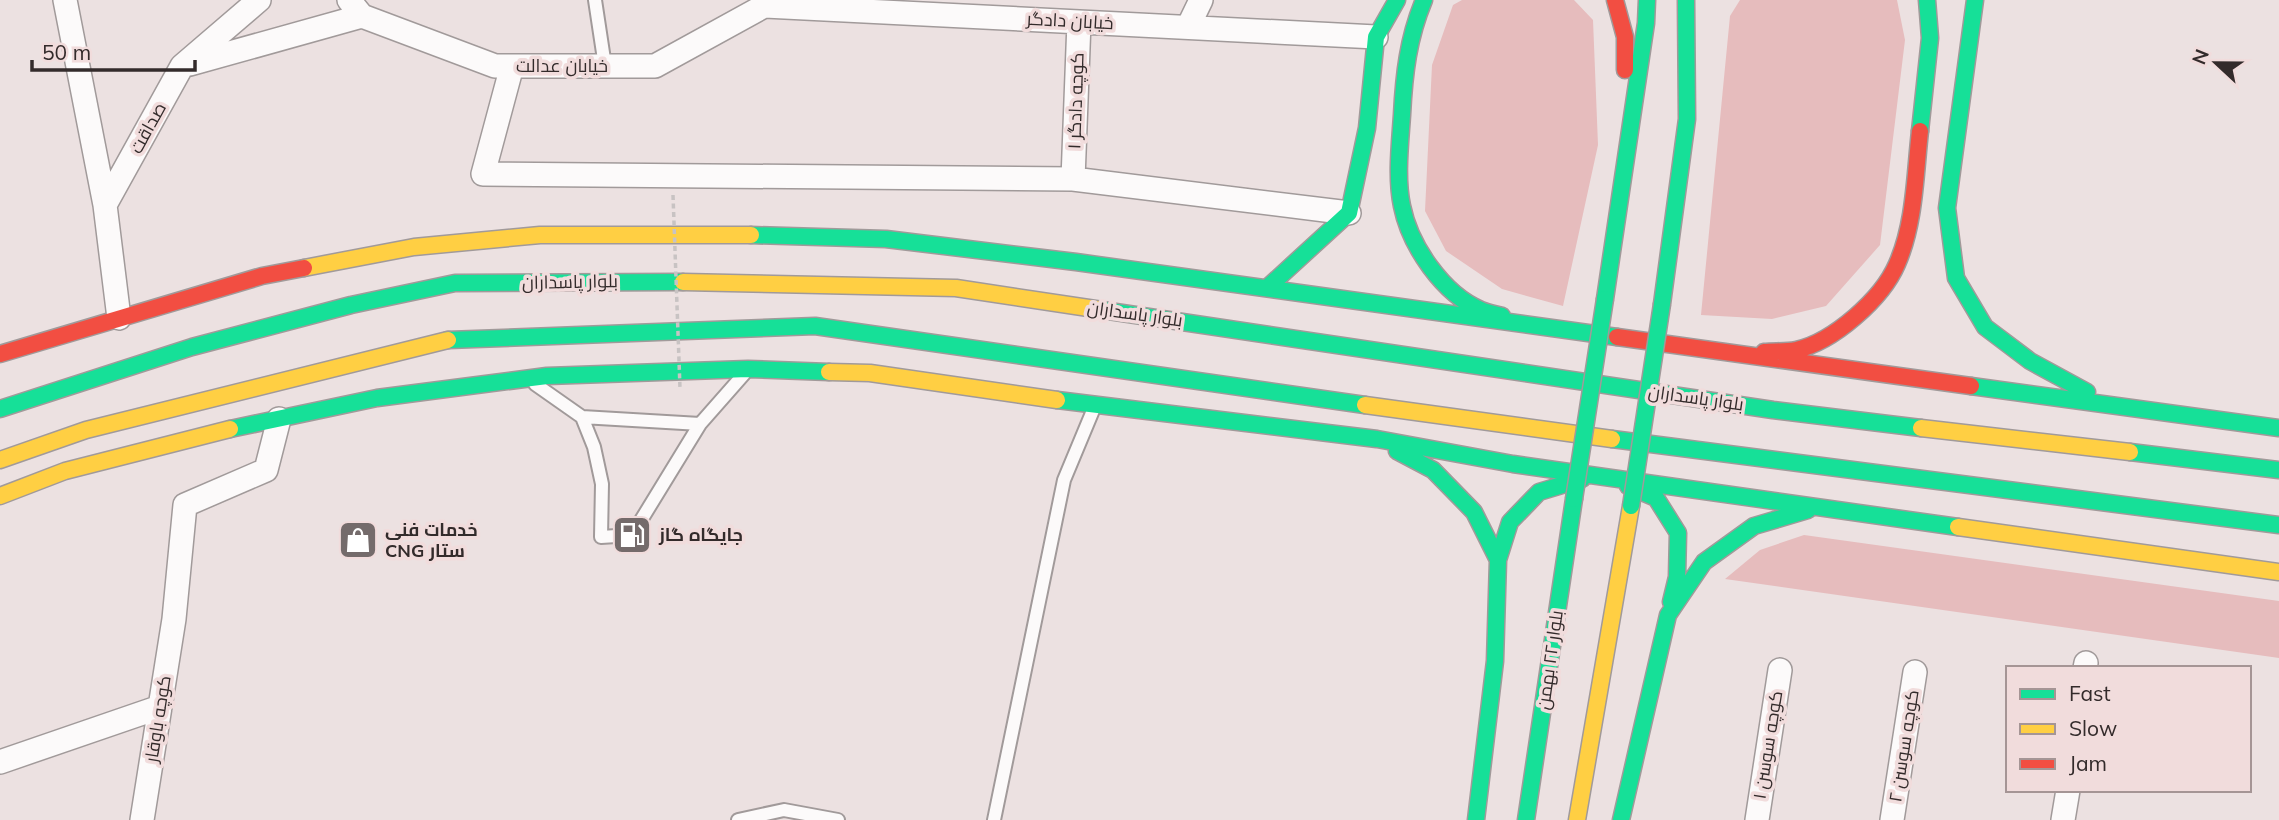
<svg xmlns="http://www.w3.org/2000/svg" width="2279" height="820" font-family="Mulish,Cairo,sans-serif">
  <rect width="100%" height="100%" fill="#ece1e1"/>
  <!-- green -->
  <path fill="#e6bcbd" d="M1462,0H1574L1593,20L1598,145L1563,306L1502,289L1446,251L1425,211L1432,65L1453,5Z
    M1740,0H1897L1905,40L1880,245L1826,306L1772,319L1701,315L1730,16Z
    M1804,535L2279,601V658L1725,579L1760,550Z"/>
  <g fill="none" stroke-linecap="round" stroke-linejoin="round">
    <!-- lane casing -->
    <g stroke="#a19a9a" stroke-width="16">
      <path id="lane" d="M595,0L605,66
        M535,384L582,417L594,447L602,484L601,537L632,535L700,424L744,374
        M582,417L700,424
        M738,820L784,810L838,820
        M994,820L1064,480L1094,408"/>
    </g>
    <!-- street casing -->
    <g stroke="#a19a9a" stroke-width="26">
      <path id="street" d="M65,0L105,205L119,318
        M349,0L362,16L495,66H655L775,0
        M765,6L1376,37
        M1188,27L1201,0
        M190,64L362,16
        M512,66L483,174L1073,179L1349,213
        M1073,179L1079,22
        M105,205L182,66L259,0
        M2085,668L2086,663
        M0,762L160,707
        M142,820L174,619L185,505L266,470L279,419
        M1757,820L1780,670
        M1892,820L1915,672
        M2063,820L2068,790"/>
    </g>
    <!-- fast casing -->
    <g stroke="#a19a9a" stroke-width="19">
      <path id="fast" d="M1424,0C1408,38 1404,75 1402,115C1400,145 1396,177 1402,206C1410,246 1443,294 1481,310C1488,313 1495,314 1502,316
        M1975,0L1947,208L1956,278L1985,327L2030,361L2087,392
        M1920,131L1930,38L1927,0
        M751,235L886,239L1076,262L1617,337
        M1267,288L1349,213L1367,128L1376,37L1397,0
        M1605,299L1646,23L1647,0
        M1662,304L1687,119L1686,0
        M1102,310L1773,410L1921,428
        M448,340L815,326L1365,405
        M1971,386L2279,428
        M1057,400L1377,439L1513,464L1958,527
        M0,409L192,347L351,305L455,283L683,282
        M230,429L377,398L547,376L748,369L829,372
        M1612,439L2279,525
        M1397,451L1433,470L1474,512L1498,560L1495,661L1476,820
        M2130,452L2279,470
        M1628,486L1656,498L1678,533L1677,577L1671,602
        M1498,560L1510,522L1539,492L1582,479
        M1526,820L1574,499
        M1621,820L1668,615L1704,562L1754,526L1808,510"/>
    </g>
    <!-- slow casing -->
    <g stroke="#a19a9a" stroke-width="19">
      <path id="slow" d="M304,268L414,247L540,235H751
        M683,282L956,288L1102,310
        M829,372L870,373L1057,400
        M1365,405L1612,439
        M1921,428L2130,452
        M0,460L86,430L448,340
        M0,496L65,471L230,429
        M1958,527L2279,572
        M1577,820L1631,506"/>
    </g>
    <!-- jam casing -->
    <g stroke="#a19a9a" stroke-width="19">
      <path id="jam" d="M1615,0L1625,37V70
        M1617,337L1971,386
        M1764,352C1774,351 1786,352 1796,350C1833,342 1882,299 1897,264C1915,223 1915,175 1920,131
        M0,354L262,276L304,268"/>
    </g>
    <!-- lane -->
    <use href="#lane" stroke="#fcfafa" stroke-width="12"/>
    <!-- street -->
    <use href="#street" stroke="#fcfafa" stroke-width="23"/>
    <!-- fast -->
    <use href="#fast" stroke="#16e098" stroke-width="16"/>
    <!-- slow -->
    <use href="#slow" stroke="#ffcf43" stroke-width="16"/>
    <!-- jam -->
    <use href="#jam" stroke="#f24e42" stroke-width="16"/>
    <!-- fast-bridge casing -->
    <g stroke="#a19a9a" stroke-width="19" stroke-linecap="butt">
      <path id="fast-bridge" d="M1574,499L1605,299
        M1631,506L1662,304"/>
    </g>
    <!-- path-bridge -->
    <path stroke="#c8c3c3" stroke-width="3.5" stroke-dasharray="5 3.5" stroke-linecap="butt" d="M673,195L680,388"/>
    <!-- fast-bridge -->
    <use href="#fast-bridge" stroke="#16e098" stroke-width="16"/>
  </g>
  <!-- icons -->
  <defs>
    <g id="fuel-square" transform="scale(2.0125)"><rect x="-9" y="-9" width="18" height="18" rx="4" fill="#746b6b" stroke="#f1dcdc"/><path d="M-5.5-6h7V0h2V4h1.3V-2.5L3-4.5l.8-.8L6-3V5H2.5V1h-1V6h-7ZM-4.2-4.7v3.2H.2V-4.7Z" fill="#fff"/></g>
    <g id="shop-square" transform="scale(2.0125)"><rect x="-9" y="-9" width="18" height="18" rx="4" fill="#746b6b" stroke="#f1dcdc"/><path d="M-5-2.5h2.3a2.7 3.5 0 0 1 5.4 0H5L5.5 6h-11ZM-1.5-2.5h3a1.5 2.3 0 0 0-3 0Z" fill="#fff"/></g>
  </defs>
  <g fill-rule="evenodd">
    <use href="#fuel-square" x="632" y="535"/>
    <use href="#shop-square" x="358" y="540"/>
  </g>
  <g text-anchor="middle" stroke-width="7" stroke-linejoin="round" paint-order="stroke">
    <!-- street labels -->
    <g font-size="18" fill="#332b2b" stroke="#f1dcdc">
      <text transform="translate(1070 21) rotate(3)" y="6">خیابان دادگر</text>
      <text x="562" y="72">خیابان عدالت</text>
      <text transform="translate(1076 101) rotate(-88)" y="6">کوچه دادگر ۱</text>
      <text transform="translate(148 128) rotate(-61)" y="6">صداقت</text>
      <text transform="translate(570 282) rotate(-1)" y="6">بلوار پاسداران</text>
      <text transform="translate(1135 314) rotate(8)" y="6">بلوار پاسداران</text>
      <text transform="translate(1696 398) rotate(8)" y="6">بلوار پاسداران</text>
      <text transform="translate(1550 660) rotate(-82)" y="6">بلوار ۲۲ بهمن</text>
      <text transform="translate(158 719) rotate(-81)" y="6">کوچه باوقار</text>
      <text transform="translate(1768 745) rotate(-81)" y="6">کوچه سوسن ۱</text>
      <text transform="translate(1904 746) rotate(-81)" y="6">کوچه سوسن ۲</text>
    </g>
    <!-- poi labels -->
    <g font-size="18" font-weight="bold" fill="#332b2b" stroke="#f1dcdc" text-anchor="start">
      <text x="385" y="536">خدمات فنی‌<tspan x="385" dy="21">CNG ستار</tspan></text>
      <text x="659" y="541">جایگاه گاز</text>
    </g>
  </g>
  <!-- legend -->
  <rect x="2006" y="666" width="245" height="126" fill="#f1dcdc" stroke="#a59595" stroke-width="2"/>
  <rect x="2020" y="689" width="35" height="10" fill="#16e098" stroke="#a59595" stroke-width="2"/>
  <text x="2069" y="701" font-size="21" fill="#332b2b">Fast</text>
  <rect x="2020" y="724" width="35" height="10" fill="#ffcf43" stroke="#a59595" stroke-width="2"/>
  <text x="2069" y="736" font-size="21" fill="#332b2b">Slow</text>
  <rect x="2020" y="759" width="35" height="10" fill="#f24e42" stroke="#a59595" stroke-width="2"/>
  <text x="2069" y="771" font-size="21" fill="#332b2b">Jam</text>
  <!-- north arrow -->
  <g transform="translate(2216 63) rotate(292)" stroke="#f1dcdc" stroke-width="5" paint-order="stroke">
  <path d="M0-5L12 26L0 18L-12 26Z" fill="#332b2b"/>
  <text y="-10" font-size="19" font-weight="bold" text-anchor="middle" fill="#332b2b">N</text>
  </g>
  <!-- scale -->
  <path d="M32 60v10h163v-10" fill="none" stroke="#332b2b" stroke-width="3.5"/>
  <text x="42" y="60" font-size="21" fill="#332b2b" stroke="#f1dcdc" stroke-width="5" paint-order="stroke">50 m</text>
</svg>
